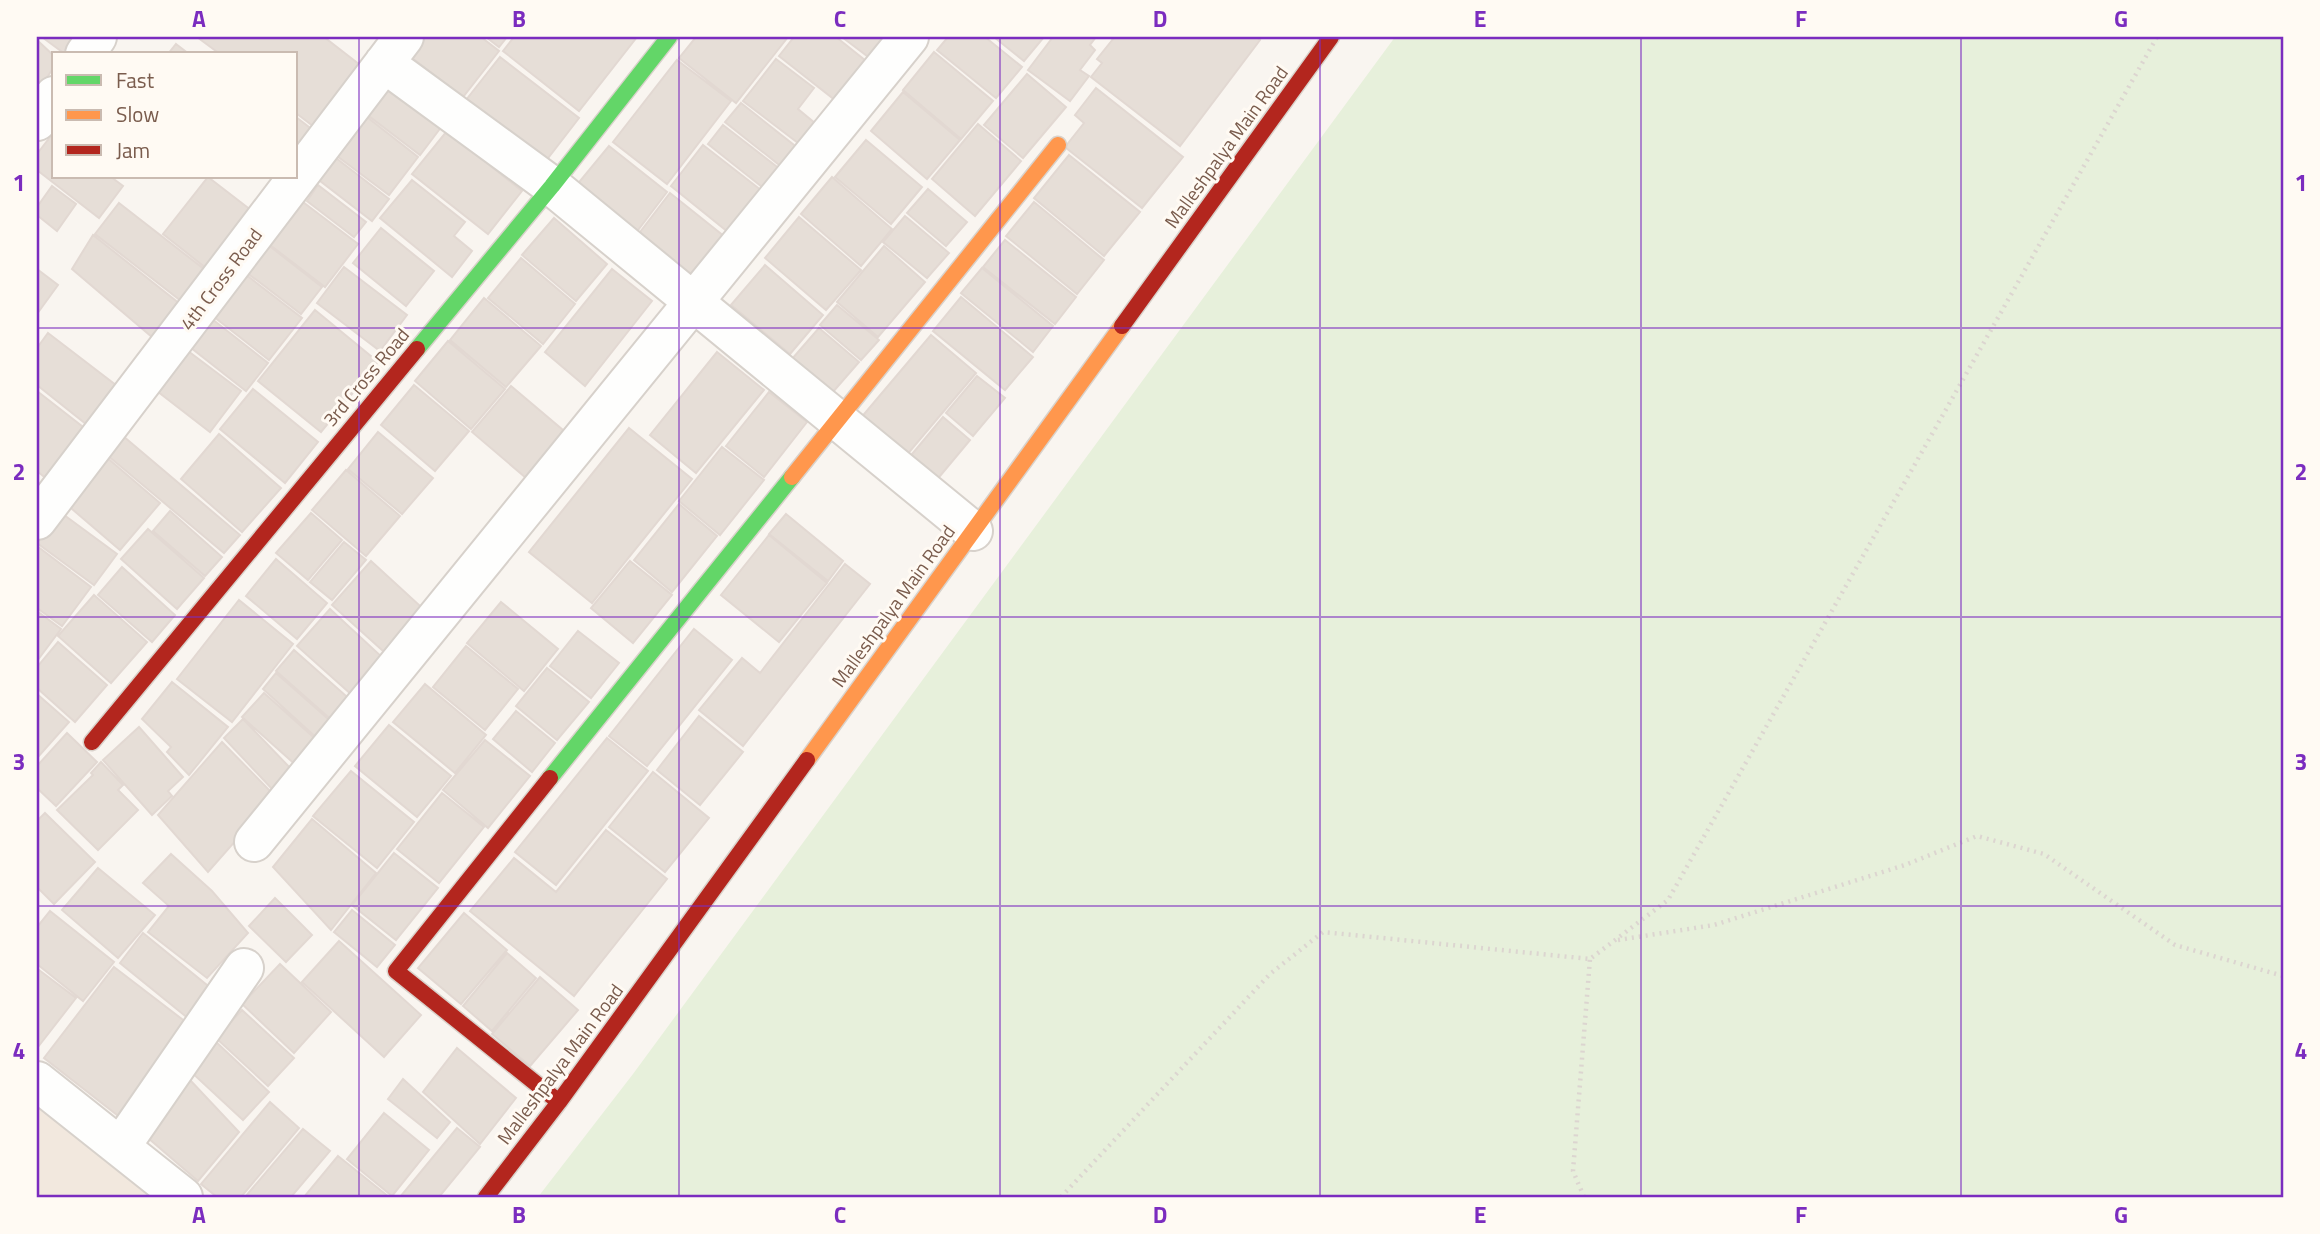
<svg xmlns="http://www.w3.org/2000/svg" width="2320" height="1234" font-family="'Titillium Web',sans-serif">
  <rect width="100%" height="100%" fill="#f9f5f0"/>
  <!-- residential -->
  <path fill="#f2e8de" d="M37,1099L151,1197H37Z"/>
  <!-- green -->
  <path fill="#e7f0db" d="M1395,37H2283V1197H538L633,1074Z"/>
  <!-- building -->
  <path fill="#e6ded7" stroke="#e2d8d2" stroke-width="2" d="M42,37H81L68,54H65Z
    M197,37H324L360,65L313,126L296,113V54H220Z
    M414,37H481L499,51L463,97L403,51Z
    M486,37H507L499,47Z
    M514,37H637L579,111L503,51Z
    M696,37H788L736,103L679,58Z
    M794,37H836L871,65L840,104L779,56Z
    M842,37H894L875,62Z
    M948,37H985L1022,67L996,98L937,50Z
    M994,37H1044L1024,61Z
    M1053,37H1096L1090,45L1095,50L1080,70L1089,76L1070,101L1028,70Z
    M1109,37H1256L1260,40L1180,146L1091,77L1102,63L1097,59L1113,39Z
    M37,40L54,56V67L37,92Z
    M176,44L189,54H168Z
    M934,52L993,101L961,139L903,90Z
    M500,57L579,118L545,162L466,100Z
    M776,59L814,88L798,109L822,129L806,149L743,101Z
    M677,60L731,101L667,184L613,142Z
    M1027,74L1066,107L1023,158L984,125Z
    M384,81L442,126L420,155L361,110Z
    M1096,88L1183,157L1142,208L1065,147L1084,123L1075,115Z
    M903,92L960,140L927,179L871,131Z
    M741,103L799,149L783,168L725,122Z
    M363,114L418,157L389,195L333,153Z
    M296,117L314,131L296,155Z
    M978,124L1021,161L975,216L932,179Z
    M723,125L781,170L766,190L708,144Z
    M447,131L522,191L488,234L412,174Z
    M54,132V177H111L123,186L99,218L37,170V154Z
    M866,140L922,187L891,224L835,177Z
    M703,145L766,194L733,236L671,186Z
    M609,146L667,192L635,234L575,187Z
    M332,155L389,199L372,221L315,177Z
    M1069,155L1140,212L1104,256L1034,198Z
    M208,177L256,214L211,272L163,234Z
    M832,177L892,229L861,266L801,214Z
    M412,180L465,222L454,236L472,251L452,277L380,218Z
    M318,185L366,222L354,237L307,201Z
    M52,186L76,204L57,231L37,215V207Z
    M928,189L967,222L946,246L907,213Z
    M670,193L725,237L693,279L637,236Z
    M299,199L358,244L325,287L266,242Z
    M1034,202L1104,260L1077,294L1006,236Z
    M119,203L209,273L185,304L95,234Z
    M905,216L949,253L927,278L883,242Z
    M799,217L861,270L826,310L765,258Z
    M554,218L607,264L576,301L522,255Z
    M381,228L434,271L406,306L353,263Z
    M93,235L185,308L159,343L72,269Z
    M1005,240L1076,297L1055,324L983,267Z
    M267,244L322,287L301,314L246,272Z
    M884,246L925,282L878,337L837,302Z
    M521,258L575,304L543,344L488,298Z
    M765,265L823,315L790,354L731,305Z
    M344,267L407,315L380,351L317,303Z
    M982,268L1053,326L1033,352L961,293Z
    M37,269L58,285L37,314Z
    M612,269L652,301L585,386L545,352Z
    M245,274L302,318L269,360L213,316Z
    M961,297L1033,357L1005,390L933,331Z
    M484,298L541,346L506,387L450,340Z
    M837,305L879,340L861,360L820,325Z
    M315,310L378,362L321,432L258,381Z
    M212,319L268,363L246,391L190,347Z
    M819,328L859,362L832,393L792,359Z
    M48,333L121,389L91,428L37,385V348Z
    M931,335L976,373L905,457L860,419Z
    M448,341L505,389L471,429L415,381Z
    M188,351L241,391L210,432L157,391Z
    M717,352L764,390L696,473L650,435Z
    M977,376L1005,398L973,436L946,413Z
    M414,385L469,431L435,471L381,425Z
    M511,386L570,436L532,483L472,432Z
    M253,389L318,442L285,483L220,429Z
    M37,391L92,434L53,484L37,471Z
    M769,392L807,422L764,477L726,446Z
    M943,417L970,440L935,482L908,459Z
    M629,428L692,479L592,603L529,552Z
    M378,432L433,478L402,514L348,469Z
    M219,434L281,488L242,532L181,479Z
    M123,436L240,535L224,553L107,455Z
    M722,447L764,480L720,535L679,501Z
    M105,456L160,503L120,550L65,503Z
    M346,470L400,516L366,556L312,510Z
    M679,504L717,536L672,592L634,560Z
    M170,511L222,557L205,576L153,531Z
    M60,512L117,554L94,585L37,543Z
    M311,513L342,540L308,580L276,553Z
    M786,514L843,561L828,581L769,534Z
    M148,529L204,578L177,609L121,559Z
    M769,535L827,583L779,642L721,595Z
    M344,542L366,560L332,600L310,582Z
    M37,546L91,587L62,626L37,608Z
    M276,559L327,603L297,639L246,596Z
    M371,561L431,616L392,659L332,605Z
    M630,561L672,595L633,643L591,608Z
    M845,564L870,584L743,746L699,710L742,658L760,673Z
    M122,567L175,615L152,642L98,595Z
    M94,595L147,642L111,683L58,636Z
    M239,600L293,644L232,722L177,679Z
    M501,602L558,649L524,691L467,643Z
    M330,609L384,659L352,695L297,646Z
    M37,611L61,629L37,661Z
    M694,629L732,660L647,766L609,736Z
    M578,631L619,663L591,698L550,666Z
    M58,642L107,685L75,722L37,688V667Z
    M466,646L518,689L485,730L433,687Z
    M294,650L354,703L335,723L276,671Z
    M547,668L589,702L557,740L516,706Z
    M276,673L335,725L321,742L263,689Z
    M172,682L228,727L189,775L167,752L171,747L142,719Z
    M425,684L486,735L455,773L393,722Z
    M264,693L320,743L298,767L242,717Z
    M37,694L69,722L38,757L37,755Z
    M516,711L555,743L532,772L493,739Z
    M699,716L743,752L700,805L657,770Z
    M243,719L294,772L274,791L224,738Z
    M389,725L451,776L417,817L355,766Z
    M139,727L183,777L168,791L172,796L152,815L103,760Z
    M67,733L97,762L56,806L37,788V766Z
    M607,738L648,771L556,885L515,852Z
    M485,740L530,776L488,828L443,790Z
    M222,742L275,796L208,872L158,815Z
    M101,762L123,785L118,790L138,810L98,850L57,810L93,775L91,773Z
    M351,771L414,822L377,868L313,816Z
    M653,772L709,818L665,872L609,827Z
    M442,793L484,827L439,883L397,849Z
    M45,813L95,862L54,904L37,887V821Z
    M312,819L376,873L331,930L273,867Z
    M606,830L667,879L574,996L470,911L514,858L556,892Z
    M394,853L438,888L396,940L352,905Z
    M171,854L212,891L248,933L207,978L148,932L169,906L143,883Z
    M98,868L155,915L118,958L62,910Z
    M275,898L312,935L286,962L249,926Z
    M352,910L395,945L377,967L334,932Z
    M50,911L114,962L83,1001L37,964V927Z
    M464,913L507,950L461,1004L418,968Z
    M143,933L213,990L189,1019L120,963Z
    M339,941L421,1015L384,1057L302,982Z
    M507,953L536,978L492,1031L463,1006Z
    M280,964L331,1012L294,1053L242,1004Z
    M114,967L191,1026L121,1118L44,1058Z
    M39,970L76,998L38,1047L37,973Z
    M540,977L578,1010L530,1066L492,1034Z
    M242,1010L294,1058L268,1086L216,1038Z
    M215,1041L269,1092L243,1120L189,1070Z
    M457,1048L516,1098L480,1144L423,1092Z
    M403,1079L450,1122L437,1138L388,1099Z
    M190,1080L239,1132L198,1181L147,1137Z
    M270,1102L299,1128L241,1197H217L201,1184Z
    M384,1113L429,1150L392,1196L347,1159Z
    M457,1128L480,1147L439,1197H400Z
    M303,1129L330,1151L291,1197H245Z
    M338,1156L389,1197H304Z"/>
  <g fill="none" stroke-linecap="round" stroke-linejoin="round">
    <!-- street casing -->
    <g stroke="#d7d1cb" stroke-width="42">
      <path id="street" d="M85,54L97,37
        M384,63L552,186L973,531
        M37,121L54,96
        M37,520L404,37
        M254,842L909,37
        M37,1081L183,1197
        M121,1146L244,968"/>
    </g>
    <!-- fast casing -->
    <g stroke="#d9d2cb" stroke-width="19">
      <path id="fast" d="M417,349L552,186L669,37
        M550,778L792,477"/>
    </g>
    <!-- slow casing -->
    <g stroke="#d9d2cb" stroke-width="19">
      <path id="slow" d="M792,477L1058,145
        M807,760L1122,326"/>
    </g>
    <!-- jam casing -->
    <g stroke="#d9d2cb" stroke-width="19">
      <path id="jam" d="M1122,326L1331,37
        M92,742L417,349
        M550,778L396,971L559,1102
        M486,1197L559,1102L807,760"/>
    </g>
    <!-- path -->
    <path stroke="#dcd5d0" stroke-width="4.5" stroke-dasharray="2 5" stroke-linecap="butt" d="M1618,940L1714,925L1905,865L1977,836L2044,854L2175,945L2283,976
      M1061,1197L1270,974L1323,932L1590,959L1668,900L2157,37
      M1584,1197L1573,1171L1590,959"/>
    <!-- street -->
    <use href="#street" stroke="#fefefd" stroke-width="38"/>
    <!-- fast -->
    <use href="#fast" stroke="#63d668" stroke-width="16"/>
    <!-- slow -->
    <use href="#slow" stroke="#ff974d" stroke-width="16"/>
    <!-- jam -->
    <use href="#jam" stroke="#b3261e" stroke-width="16"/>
  </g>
  <!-- grid -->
  <path fill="none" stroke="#7b2cbf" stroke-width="2" stroke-opacity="0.55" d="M359,37V1197M679,37V1197M1000,37V1197M1320,37V1197M1641,37V1197M1961,37V1197M37,328H2283M37,617H2283M37,906H2283"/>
  <g text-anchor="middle" stroke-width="6" stroke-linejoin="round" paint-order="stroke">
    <!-- street labels -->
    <g font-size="19" fill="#7a5c4d" stroke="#fffaf3">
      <text transform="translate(1226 147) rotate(-54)" y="7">Malleshpalya Main Road</text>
      <text transform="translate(221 279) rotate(-53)" y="7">4th Cross Road</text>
      <text transform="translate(366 377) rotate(-50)" y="7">3rd Cross Road</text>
      <text transform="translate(893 606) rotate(-54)" y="7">Malleshpalya Main Road</text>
      <text transform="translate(560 1064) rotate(-53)" y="7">Malleshpalya Main Road</text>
    </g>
  </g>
  <!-- border -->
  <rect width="2320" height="1234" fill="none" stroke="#fffaf3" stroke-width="77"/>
  <!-- legend -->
  <rect x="52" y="52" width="245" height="126" fill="#fffaf3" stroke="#cabbb1" stroke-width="2"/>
  <rect x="66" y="75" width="35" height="10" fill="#63d668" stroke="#cabbb1" stroke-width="2"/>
  <text x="116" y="88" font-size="21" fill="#7a5c4d">Fast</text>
  <rect x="66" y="110" width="35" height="10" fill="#ff974d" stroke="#cabbb1" stroke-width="2"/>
  <text x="116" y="122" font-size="21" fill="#7a5c4d">Slow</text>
  <rect x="66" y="145" width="35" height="10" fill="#b3261e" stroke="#cabbb1" stroke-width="2"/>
  <text x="116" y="158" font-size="21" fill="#7a5c4d">Jam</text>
  <rect x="38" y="38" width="2244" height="1158" fill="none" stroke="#7b2cbf" stroke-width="2.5"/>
  <g font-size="23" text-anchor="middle" font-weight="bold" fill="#7b2cbf">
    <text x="199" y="27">A</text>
    <text x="519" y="27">B</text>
    <text x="840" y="27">C</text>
    <text x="1160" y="27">D</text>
    <text x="1480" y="27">E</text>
    <text x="1801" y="27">F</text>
    <text x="2121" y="27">G</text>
    <text x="19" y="191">1</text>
    <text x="2301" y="191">1</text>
    <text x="19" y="480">2</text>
    <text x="2301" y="480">2</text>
    <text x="19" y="770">3</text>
    <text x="2301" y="770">3</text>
    <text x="19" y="1059">4</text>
    <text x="2301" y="1059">4</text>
    <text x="199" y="1223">A</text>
    <text x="519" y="1223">B</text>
    <text x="840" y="1223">C</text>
    <text x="1160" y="1223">D</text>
    <text x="1480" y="1223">E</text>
    <text x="1801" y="1223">F</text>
    <text x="2121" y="1223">G</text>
  </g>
</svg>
